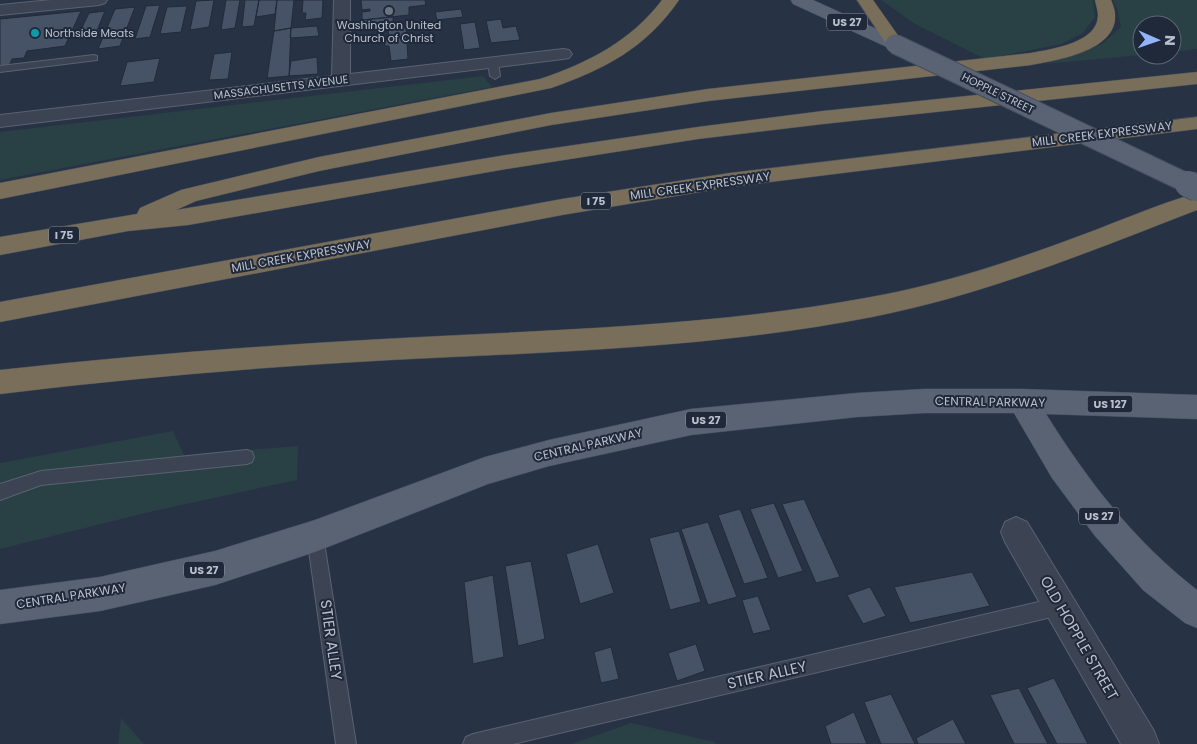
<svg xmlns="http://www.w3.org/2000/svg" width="1197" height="744" font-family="Poppins,sans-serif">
  <rect width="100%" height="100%" fill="#273244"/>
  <!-- green -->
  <path fill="#294045" d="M881,0H1093L1095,17L1083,33L1062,44L985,59L915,24Z
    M1113,0H1197V49L1172,52V25H1142V55L1044,64L1102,44L1121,27L1117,9Z
    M483,76L492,87L0,180V132Z
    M173,431L184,455L298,446L297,480L154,511L0,549V463Z
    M121,718L144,744H118Z
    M631,723L715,742L716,744H572Z"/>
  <!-- building -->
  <path fill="#465266" stroke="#222b3b" d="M214,0L209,27L190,30L196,1Z
    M226,0H240L235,28L221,30Z
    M245,0H259L254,26L242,27Z
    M259,0H277L275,14L256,17Z
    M277,0H294L291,28L274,31Z
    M294,0H323L322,18L305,20L306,13H302L303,0Z
    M361,0H425L426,5L409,7V15L362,20V12L370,11V9L362,10Z
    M160,5L150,37L135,39L146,6Z
    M187,6L181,32L160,34L167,7Z
    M135,7L120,46L98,49L115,9Z
    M461,9L463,17L437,20L435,12Z
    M81,11L65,46L27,51L24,58L12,59L9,66L0,67V19Z
    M105,11L94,38L76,40L89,13Z
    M393,17V26L362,30V20Z
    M501,19L503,28L516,26L520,40L491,43L486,21Z
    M475,22L480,48L464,50L460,24Z
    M317,26L319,36L290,38L291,28Z
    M406,27L408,59L391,61L389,46H385V39L389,38L388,29Z
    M291,28L289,76L267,78L274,31Z
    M232,52L228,79L209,80L214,54Z
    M317,57L318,74L289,76L291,61Z
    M160,58L154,82L120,86L127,62Z
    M804,499L840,577L816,583L782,504Z
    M774,503L803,571L778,578L750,509Z
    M740,509L768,578L744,584L718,515Z
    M708,522L737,597L708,605L681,529Z
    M679,531L701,602L670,610L649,538Z
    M598,544L614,593L580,604L566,554Z
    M531,561L545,639L518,646L505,566Z
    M972,572L990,606L910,623L894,587Z
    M493,575L504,657L473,664L464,582Z
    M870,587L886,616L863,624L847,595Z
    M758,596L771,630L753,634L742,600Z
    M696,644L705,671L677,681L668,653Z
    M611,647L619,679L601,683L594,652Z
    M1054,678L1088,744H1057L1027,688Z
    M1019,688L1048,744H1014L990,695Z
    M891,694L915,744H881L864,702Z
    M854,712L867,744H831L825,726Z
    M953,719L966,744H918L916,738Z"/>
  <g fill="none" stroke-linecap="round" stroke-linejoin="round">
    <!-- service casing -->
    <g stroke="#5a6271" stroke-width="2">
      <path id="service" d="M94,55L97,56V60L0,72V66Z
        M493,59L498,62L500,76L495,79L490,76L488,62Z
        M247,450L252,452L254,457L252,462L247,464L41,485L0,500V484L41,471Z
        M315,528L321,530L323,536L356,744H336L307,536L309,530Z
        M1060,597L1066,600L1069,606L1066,612L1060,615L513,744H463L466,737L473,734Z"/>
    </g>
    <!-- minor casing -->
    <g stroke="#5a6271" stroke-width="2">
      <path id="minor" d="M51,0H107L105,3L99,5L0,15V5Z
        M334,0H350V74L563,49L569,50L572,54L569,58L563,59L0,127V115L332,76Z
        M1016,517L1027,522L1154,731L1159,744H1121L1005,542L1001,532L1005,522Z"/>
    </g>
    <!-- primary casing -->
    <g stroke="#454d5d" stroke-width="1">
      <path id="primary" d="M791,0H813L901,40L904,44L901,48L895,49L889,48L793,4Z
        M924,389H1022L1197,395V419L1046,414C1088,481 1134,541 1197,590V628L1185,623L1143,590L1095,536L1052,478L1014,413H924L857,417L691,435L549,466L488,484L315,552L215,585L100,611L0,624V590L100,577L215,551L315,520L485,457L549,440L691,409L857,393Z"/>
    </g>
    <!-- motorway casing -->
    <g stroke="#464f5e" stroke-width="1">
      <path id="motorway" d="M662,0H679C646,48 605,69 551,88L0,199V183L540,79C588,63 631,41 662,0Z
        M857,0H873L904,44L901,48L895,49L889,48Z
        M1095,0H1111C1113,5 1115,10 1115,15C1117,51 1057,60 1031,65L708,101L551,125L319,171L196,201L176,210L506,155L698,127L823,111L1197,72V84L823,124L698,139L506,169L188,225L128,231L0,255V237L137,214L140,208L181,190L319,157L551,113L708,89L1031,53C1052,49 1098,43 1098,15C1098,11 1096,5 1095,0Z
        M1197,117V129L730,187L562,215L0,322V302L562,199L730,173Z
        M1197,193V210C1091,251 984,295 872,317C713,348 551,352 390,360C260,367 130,378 0,394V370C128,356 256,346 384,339C547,330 710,327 871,297C943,284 1013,261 1082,235C1120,221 1158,204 1197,193Z"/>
    </g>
    <!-- service -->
    <use href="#service" fill="#3c4453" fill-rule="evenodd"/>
    <!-- minor -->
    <use href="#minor" fill="#3c4453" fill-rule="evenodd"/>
    <!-- primary -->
    <use href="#primary" fill="#5a6373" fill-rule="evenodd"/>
    <!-- motorway -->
    <use href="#motorway" fill="#796e59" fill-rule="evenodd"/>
    <!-- primary-bridge-far1 casing -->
    <g stroke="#454d5d" stroke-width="21" stroke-linecap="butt">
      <path id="primary-bridge-far1" d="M895,44L1191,185"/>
    </g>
    <!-- primary-bridge casing -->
    <g stroke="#454d5d" stroke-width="28" stroke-linecap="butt">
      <path id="primary-bridge" d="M1188,184L1197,188"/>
    </g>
    <!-- primary-bridge-far1 -->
    <use href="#primary-bridge-far1" stroke="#5a6373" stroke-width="19"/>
    <!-- primary-bridge -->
    <use href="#primary-bridge" stroke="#5a6373" stroke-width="26"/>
  </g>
  <!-- markers -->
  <circle fill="#6b7280" stroke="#202939" stroke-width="2" cx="389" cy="11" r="5"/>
  <circle fill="#0f9aa8" stroke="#202939" stroke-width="2" cx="35" cy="33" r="5"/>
  <g text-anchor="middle" stroke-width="4" stroke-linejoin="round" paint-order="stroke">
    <!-- shield labels -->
    <g fill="#202939" stroke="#8b93a1" stroke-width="1">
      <rect x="827" y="13.5" width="40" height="17" rx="4"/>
      <rect x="581" y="192.5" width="30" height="17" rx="4"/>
      <rect x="49" y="226.5" width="30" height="17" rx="4"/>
      <rect x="1087.5" y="395.5" width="45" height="17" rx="4"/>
      <rect x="686" y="411.5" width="40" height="17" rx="4"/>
      <rect x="1079" y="507.5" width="40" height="17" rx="4"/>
      <rect x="184" y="561.5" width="40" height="17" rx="4"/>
    </g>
    <g font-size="11" font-weight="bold" fill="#b9c0cd">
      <text x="847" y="26">US 27</text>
      <text x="596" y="205">I 75</text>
      <text x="64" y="239">I 75</text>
      <text x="1110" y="408">US 127</text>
      <text x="706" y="424">US 27</text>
      <text x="1099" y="520">US 27</text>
      <text x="204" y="574">US 27</text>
    </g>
    <!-- far-poi labels -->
    <g font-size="11" fill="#b9c0cd" stroke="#202939">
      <text x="389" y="29">Washington United<tspan x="389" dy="13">Church of Christ</tspan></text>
      <text x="45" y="37" text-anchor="start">Northside Meats</text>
    </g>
    <!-- far-street labels -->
    <g font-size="11" fill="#b9c0cd" stroke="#202939">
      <text transform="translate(281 87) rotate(-7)" y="4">MASSACHUSETTS AVENUE</text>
      <text transform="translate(998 93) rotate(26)" y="4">HOPPLE STREET</text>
    </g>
    <!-- street labels -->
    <g font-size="12" fill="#b9c0cd" stroke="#202939">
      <text transform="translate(1102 134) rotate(-7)" y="4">MILL CREEK EXPRESSWAY</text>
      <text transform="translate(700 186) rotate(-8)" y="4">MILL CREEK EXPRESSWAY</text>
      <text transform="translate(301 256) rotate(-10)" y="4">MILL CREEK EXPRESSWAY</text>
      <text transform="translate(990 402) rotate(1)" y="4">CENTRAL PARKWAY</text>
      <text transform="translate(588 445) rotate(-13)" y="4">CENTRAL PARKWAY</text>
      <text transform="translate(71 596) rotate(-9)" y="4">CENTRAL PARKWAY</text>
    </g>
    <!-- near-street labels -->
    <g font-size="15" fill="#b9c0cd" stroke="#202939">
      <text transform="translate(1079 638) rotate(60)" y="5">OLD HOPPLE STREET</text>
      <text transform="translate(331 640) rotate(82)" y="5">STIER ALLEY</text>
      <text transform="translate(767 675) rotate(-13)" y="5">STIER ALLEY</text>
    </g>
  </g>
  <!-- north arrow -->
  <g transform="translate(1157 40) rotate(92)"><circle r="24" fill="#202939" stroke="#5d6574"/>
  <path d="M0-4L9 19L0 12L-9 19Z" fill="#92b5f9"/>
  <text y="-8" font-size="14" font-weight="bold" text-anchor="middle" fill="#b9c0cd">N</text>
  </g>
</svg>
